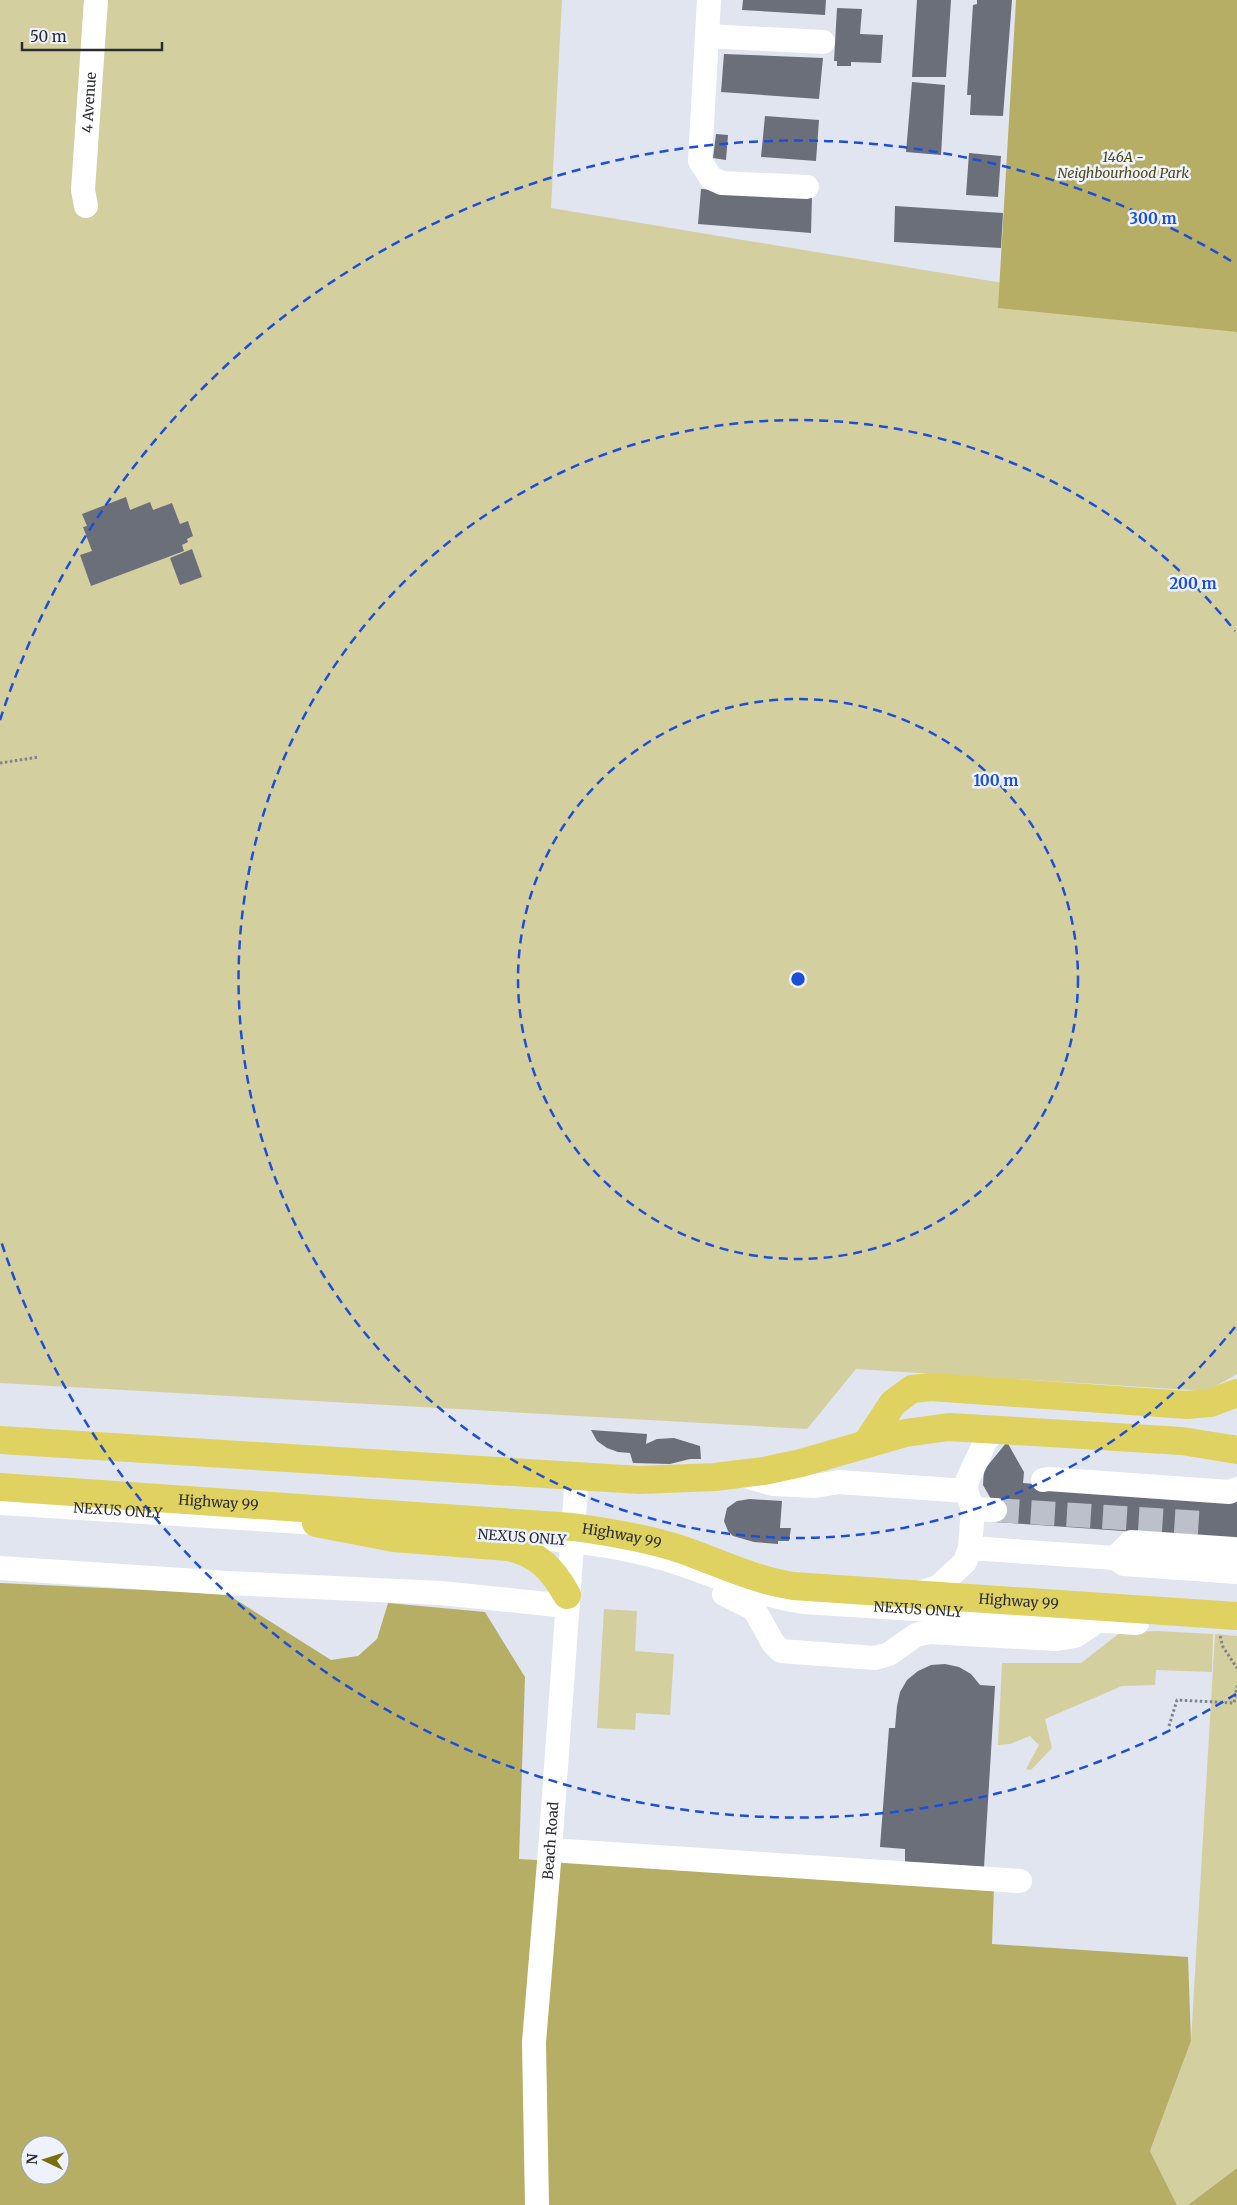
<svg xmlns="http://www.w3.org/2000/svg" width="1237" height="2205" font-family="Merriweather,serif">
  <rect width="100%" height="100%" fill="#e0e5f0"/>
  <!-- green -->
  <path fill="#d4cf9f" d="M0,0H562L551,208L1237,322V1374L1207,1391L856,1369L807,1429L0,1383Z
    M604,1609L637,1611L635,1651L674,1654L670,1715L636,1713L635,1730L597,1728Z
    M1158,1631L1213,1634L1212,1672L1156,1670L1155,1685L1122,1686L1045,1719L1052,1748L1031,1770L1026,1769L1039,1745L1030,1736L1010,1744L998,1745L1002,1663H1081L1121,1632Z
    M1215,1634L1237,1636V2168L1188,2205H1177L1150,2151L1191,2041Z"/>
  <!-- forest -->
  <path fill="#b6ae65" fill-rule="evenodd" d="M1016,0H1237V332L998,308Z
    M0,1583L227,1594L331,1660L358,1656L377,1639L388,1603L485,1612L525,1677L519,1859L994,1886L992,1944L1188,1957L1191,2041L1150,2151L1177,2205H0ZM30,2145H60V2175H30Z
    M1237,2168V2205H1188Z"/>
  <!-- building -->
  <path fill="#6b6f79" d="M743,0H826L825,15L742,10Z
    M917,0H951L946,77H912Z
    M977,0H1012L1003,116L970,115L971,95H967L973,5L977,4Z
    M837,8L862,9L860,34L883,35L881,63L851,62V66H837V61H834Z
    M724,54L823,58L819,99L721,92Z
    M912,82L945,85L941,155L906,152Z
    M765,116L819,120L816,161L761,157Z
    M716,134L728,135L726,160L713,158Z
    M969,153L1001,156L998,197L966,195Z
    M701,189L812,196L811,233L698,224Z
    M895,206L1003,213L1001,248L894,242Z
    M126,497L130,510L150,502L153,510L172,503L180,524L188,521L193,536L187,539L188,542L182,545L184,551L91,586L80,555L92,551L83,527L87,526L82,514Z
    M192,549L202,577L180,585L170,558Z
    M591,1430L647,1434L646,1444L657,1439L674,1438L700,1446L701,1459H690L670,1464L633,1463L630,1453L618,1452L607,1448L597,1441Z
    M1007,1442L1024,1472L1023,1483L1237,1501V1539L995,1522L1000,1515L983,1485L984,1470Z
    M750,1499L782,1501L780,1528H791L789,1541H778V1544L754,1542L733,1536L728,1531L724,1521L727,1508L737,1501Z
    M945,1664L959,1667L971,1674L980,1685L995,1686L984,1867L905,1862V1849L880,1847L889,1728H895L897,1706L900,1692L907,1680L918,1671L931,1665Z"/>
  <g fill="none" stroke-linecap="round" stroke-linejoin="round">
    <!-- minor-tunnel -->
    <path stroke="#bcc0ca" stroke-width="24" stroke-dasharray="24 12" stroke-linecap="butt" d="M995,1510L1203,1523"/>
    <!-- path -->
    <path stroke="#80838b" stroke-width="3" stroke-dasharray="2.5 2.5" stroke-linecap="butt" d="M0,763L39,757
      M1220,1636L1223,1647L1237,1668
      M1169,1726L1177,1700L1234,1703L1237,1686"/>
    <!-- minor -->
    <g stroke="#fff" stroke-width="24">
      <path d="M709,0L700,161L711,178L722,183L807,187"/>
      <path d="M707,36L823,42"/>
      <path id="s1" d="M86,206L83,190L96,0"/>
      <path d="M742,1475L773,1484L815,1486L839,1482L966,1491"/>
      <path d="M1043,1480L1048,1479L1229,1492L1237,1489"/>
      <path id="s2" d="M0,1503L335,1524"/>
      <path d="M973,1509L995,1510"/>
      <path id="s3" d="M538,1538C581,1541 624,1547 665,1559C712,1573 755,1595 803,1602L1137,1623"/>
      <path d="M970,1548L1115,1558L1124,1564L1237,1572"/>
      <path d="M1115,1558L1131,1542L1234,1549"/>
      <path d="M0,1568L227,1583L441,1593L567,1606"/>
      <path d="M724,1594L754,1609L773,1643L781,1651L875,1658L889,1654L916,1635L929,1632L1056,1639L1075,1636L1102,1618"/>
      <path d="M916,1594L938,1587L965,1562L970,1548L973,1509L966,1491L967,1481L987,1438L1000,1429"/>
      <path d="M550,1850L1020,1881"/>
      <path id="s4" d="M537,2205L534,2042L550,1850L577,1476"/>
    </g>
    <!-- highway -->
    <g stroke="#dfd261" stroke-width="28">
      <path d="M0,1440L640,1480L715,1477L764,1471L801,1463L905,1433L949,1427L1182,1441L1237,1450"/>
      <path d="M866,1444L893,1403L912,1389L931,1387L1187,1405L1210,1403L1237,1393"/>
      <path id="s5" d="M0,1487L573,1527C610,1532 647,1538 683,1550C719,1563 755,1580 793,1586L1237,1616"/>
      <path d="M316,1523L394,1538L508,1547C538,1553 553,1570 567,1595"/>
    </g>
  </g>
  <!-- distance rings -->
  <g fill="none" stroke="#1d4ed8" stroke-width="2.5" stroke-dasharray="9 6">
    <circle cx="798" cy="979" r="280"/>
    <path d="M1235 1327A559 559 0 1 1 1235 631"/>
    <path d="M1236 1694A839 839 0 0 1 0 1238M0 720A839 839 0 0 1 1236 264"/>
  </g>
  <g text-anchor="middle" stroke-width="5" stroke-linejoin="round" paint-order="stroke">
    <!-- street labels -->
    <g font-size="14" fill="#2a2c30" stroke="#edf2fd">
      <text dy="5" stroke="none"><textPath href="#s1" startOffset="104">4 Avenue</textPath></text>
      <text dy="5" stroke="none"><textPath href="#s5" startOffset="219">Highway 99</textPath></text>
      <text dy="5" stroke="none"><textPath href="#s2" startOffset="118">NEXUS ONLY</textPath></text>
      <text dy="5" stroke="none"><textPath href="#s5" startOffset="624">Highway 99</textPath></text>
      <text transform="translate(522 1537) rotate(4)" y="5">NEXUS ONLY</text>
      <text dy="5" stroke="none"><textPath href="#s5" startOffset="1029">Highway 99</textPath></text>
      <text dy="5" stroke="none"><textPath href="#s3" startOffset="389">NEXUS ONLY</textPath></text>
      <text dy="5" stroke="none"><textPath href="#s4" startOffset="365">Beach Road</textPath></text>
    </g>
    <!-- park labels -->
    <g font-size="14" font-style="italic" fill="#514a12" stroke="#edf2fd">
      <text x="1123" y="162">146A -<tspan x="1123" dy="16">Neighbourhood Park</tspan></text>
    </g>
  </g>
  <circle cx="798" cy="979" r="8" fill="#1d4ed8" stroke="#edf2fd" stroke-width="2.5"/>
  <g font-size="15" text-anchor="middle" font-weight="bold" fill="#1d4ed8" stroke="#edf2fd" stroke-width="5" stroke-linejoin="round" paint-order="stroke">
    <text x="1153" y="224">300 m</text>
    <text x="1193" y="589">200 m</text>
    <text x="996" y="786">100 m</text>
  </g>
  <!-- north arrow -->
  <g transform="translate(45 2160) rotate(274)"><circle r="24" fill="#edf2fd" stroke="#9fa3ab"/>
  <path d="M0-4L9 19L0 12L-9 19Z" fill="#7a700f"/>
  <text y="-8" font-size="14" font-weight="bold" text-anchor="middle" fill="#2a2c30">N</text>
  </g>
  <!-- scale -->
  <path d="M22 42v8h140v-8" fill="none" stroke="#2a2c30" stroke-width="2.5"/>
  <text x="30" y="42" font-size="15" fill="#2a2c30" stroke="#edf2fd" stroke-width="4" paint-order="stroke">50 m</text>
</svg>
